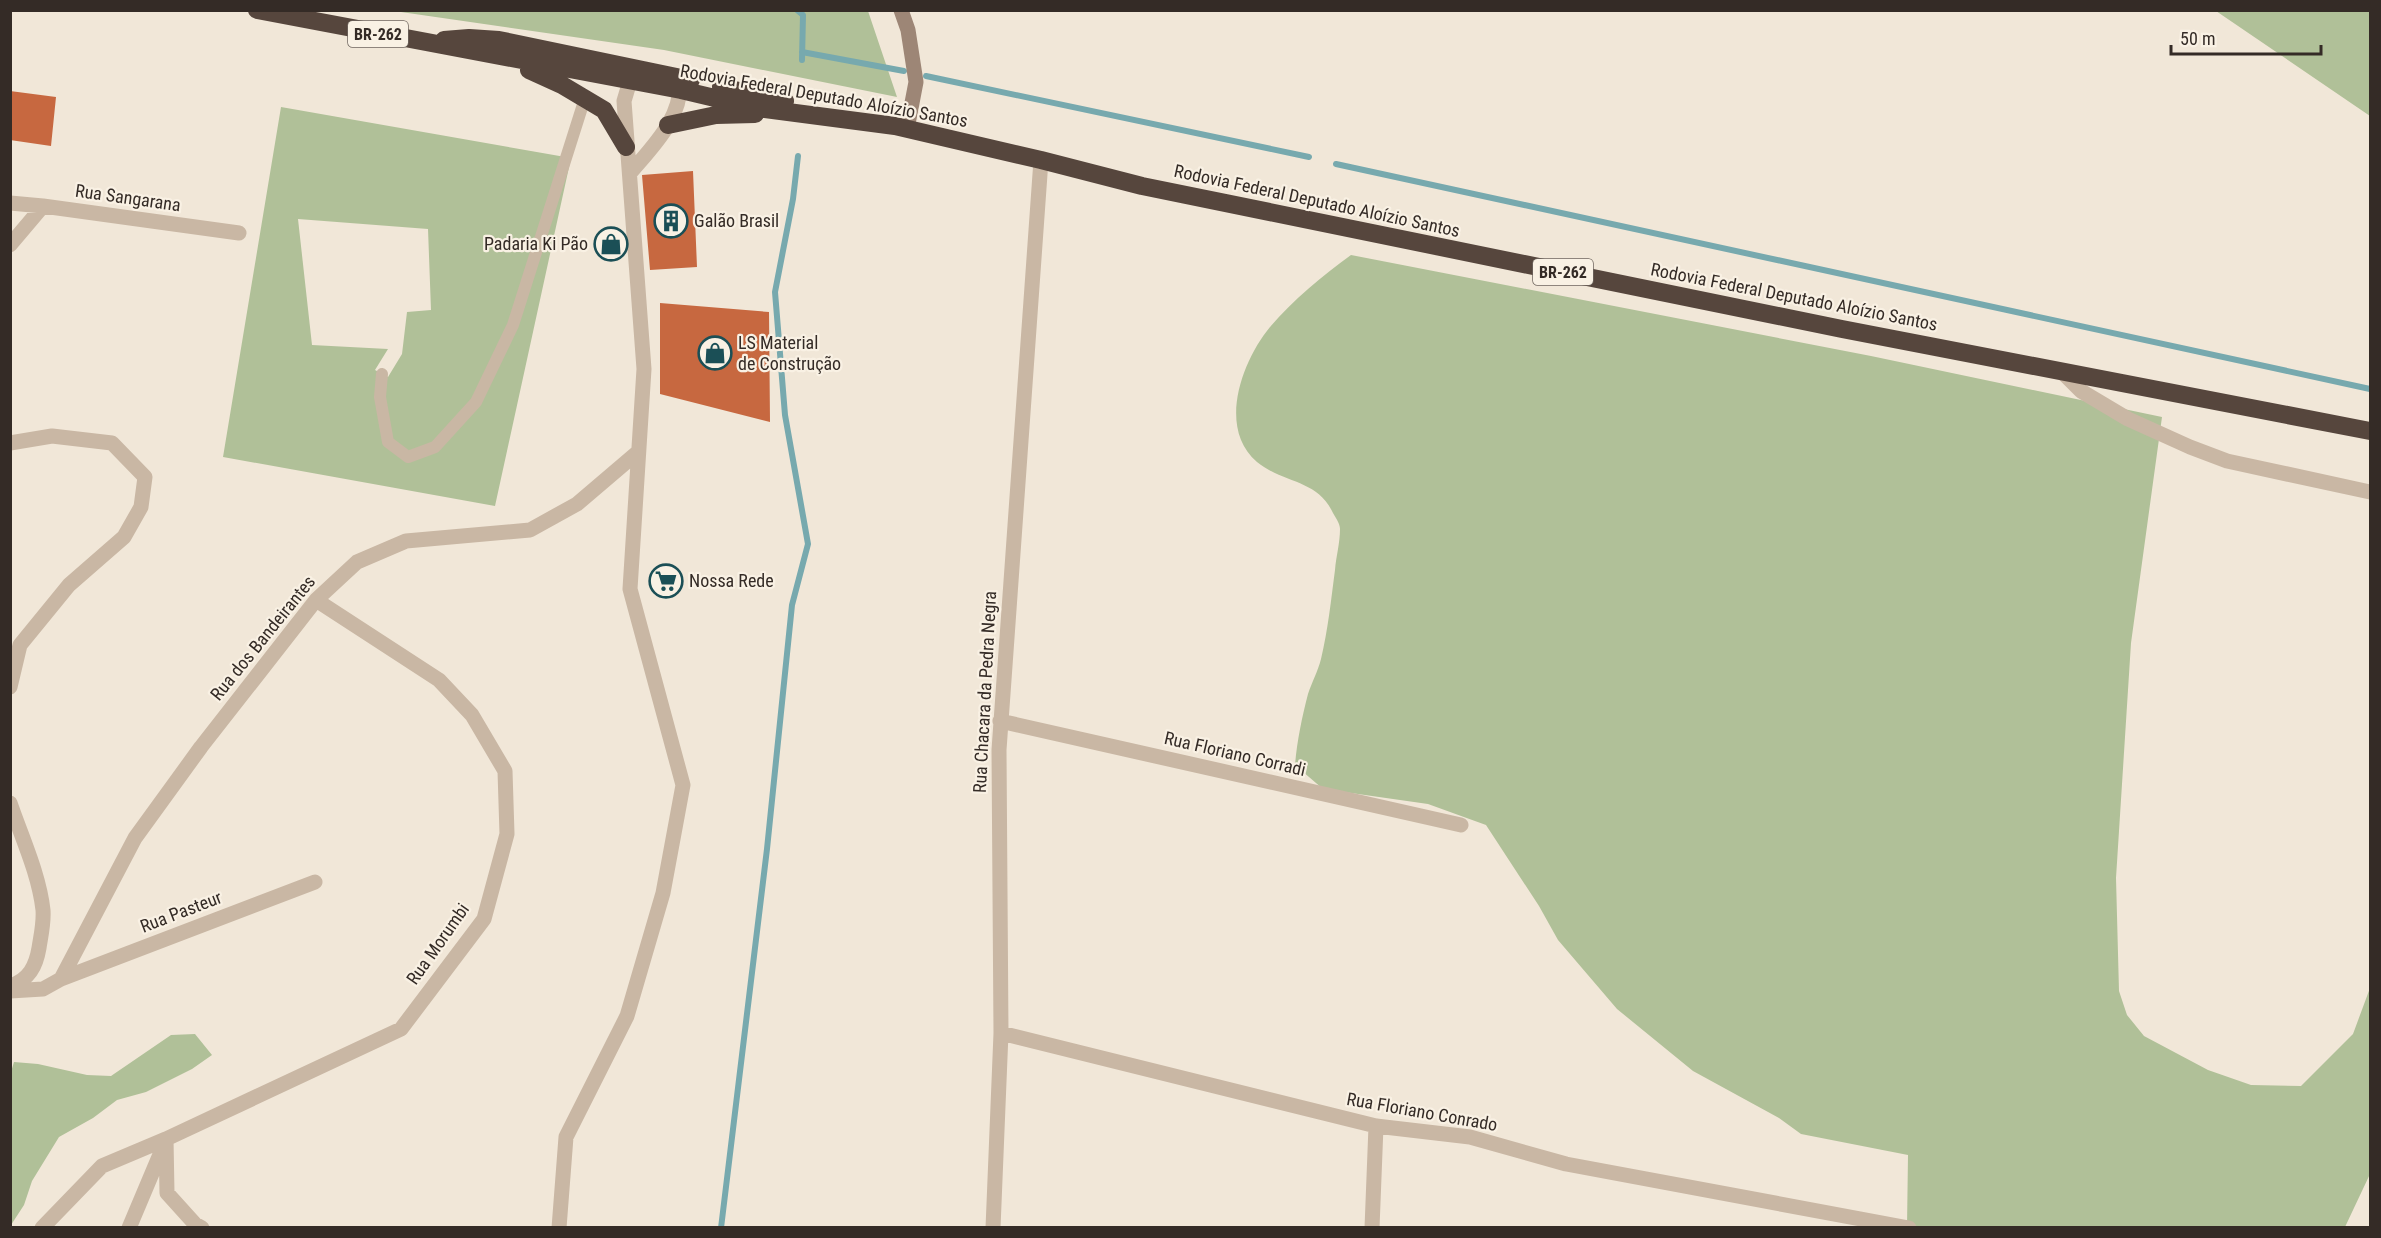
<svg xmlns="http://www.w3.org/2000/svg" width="2381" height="1238" font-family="'Roboto Condensed',sans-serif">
  <rect width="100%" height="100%" fill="#f1e7d8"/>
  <!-- green -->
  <path fill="#b0c098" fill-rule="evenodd" d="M394,11H868L897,97L664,50Z
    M2216,11H2370V116Z
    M281,107L571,158L495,506L223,457ZM298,219L428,229L431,310L407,312L402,354L388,377L375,370L388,349L312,345Z
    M1351,255L1871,356L2162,417L2131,643L2116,878L2119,991L2127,1015L2144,1036L2208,1070L2251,1085L2301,1086L2353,1034L2370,988V1174L2345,1227H1907L1908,1155L1801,1134L1779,1118L1693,1071L1617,1009L1558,940L1539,906L1486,825L1428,804L1323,789L1295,765C1297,741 1302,717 1308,694C1312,682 1318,671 1321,659C1328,630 1331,600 1335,570C1336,557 1340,543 1340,529C1340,524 1336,518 1333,513C1317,479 1284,484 1257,462C1217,428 1242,361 1270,327C1294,299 1322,276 1351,255Z
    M195,1034L212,1055L192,1069L146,1092L117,1100L93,1118L59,1137L32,1181L24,1205L11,1225L10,1075L14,1062L38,1064L87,1075L111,1076L171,1035Z"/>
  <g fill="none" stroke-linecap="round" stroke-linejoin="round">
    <!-- stream -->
    <path stroke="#77a9ae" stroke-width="6" d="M797,10L803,15L802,60
      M802,52L904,71
      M926,76L1309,157
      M1336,164L2370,389
      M721,1228L767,849L792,605L808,544L785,415L775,292L793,199L798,156"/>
  </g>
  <!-- building -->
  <path fill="#c76840" d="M10,91L56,97L51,146L10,140Z
    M693,171L697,267L650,270L642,175Z
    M660,303L769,312L770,422L660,394Z"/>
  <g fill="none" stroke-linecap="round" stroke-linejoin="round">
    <!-- lane -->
    <path stroke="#c9b7a4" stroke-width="12" d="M382,374L380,397L388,442L408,457L435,447L476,402L513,325L585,98"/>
    <!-- street -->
    <path stroke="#c9b7a4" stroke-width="15" d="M631,172C654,145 683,117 680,79
      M10,203L43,206L239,233
      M10,245L43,206
      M2062,372L2081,391L2128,419L2190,447L2227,461L2370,492
      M10,443L52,436L112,443L145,477L141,507L124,537L69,585L20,645L10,687
      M1000,721L1461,825
      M10,803C22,838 39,874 43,910C44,923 41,935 39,948C36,966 29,980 10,986
      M61,979L135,838L201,747L316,600L357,562L406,541L530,530L577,504L638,452
      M10,991L43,989L61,979L315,882
      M1001,1033L1376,1126L1470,1137L1566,1164L1909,1228
      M166,1139L167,1193L195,1224L202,1228
      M42,1228L102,1166L166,1139L401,1029L484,919L507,834L505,771L472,715L439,680L316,600
      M129,1228L164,1145
      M559,1228L566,1137L627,1016L663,893L683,785L630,589L644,369L624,101L633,71
      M993,1228L1001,1033L999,750L1041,160
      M1372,1228L1376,1126"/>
    <!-- secondary -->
    <path stroke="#9d8676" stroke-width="15" d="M901,10L908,30L916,82L907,129"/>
    <!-- highway -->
    <path stroke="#56463d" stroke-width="18" d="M257,10L681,90L757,108L895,126L1041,160L1142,186L1842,329L2370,431
      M444,40L469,38L499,40L691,80
      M529,70L562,85L604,110L626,147
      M721,87L785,101
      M668,125L716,115L755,114"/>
  </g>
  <!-- icons -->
  <defs>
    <g id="building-ring" transform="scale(1.725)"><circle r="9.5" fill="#f9f1e4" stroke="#1b4f56" stroke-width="1.5"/><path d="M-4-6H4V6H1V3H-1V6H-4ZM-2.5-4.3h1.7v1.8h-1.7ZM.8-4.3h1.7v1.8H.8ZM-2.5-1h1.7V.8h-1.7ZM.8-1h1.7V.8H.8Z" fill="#1b4f56"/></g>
    <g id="shop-ring" transform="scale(1.725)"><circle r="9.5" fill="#f9f1e4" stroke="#1b4f56" stroke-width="1.5"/><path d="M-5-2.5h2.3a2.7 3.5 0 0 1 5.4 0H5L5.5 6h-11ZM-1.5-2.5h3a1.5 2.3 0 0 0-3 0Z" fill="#1b4f56"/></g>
    <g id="supermarket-ring" transform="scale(1.725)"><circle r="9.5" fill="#f9f1e4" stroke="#1b4f56" stroke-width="1.5"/><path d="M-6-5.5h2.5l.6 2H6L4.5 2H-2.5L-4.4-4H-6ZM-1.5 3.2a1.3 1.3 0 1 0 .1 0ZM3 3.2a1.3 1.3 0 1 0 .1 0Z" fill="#1b4f56"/></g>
  </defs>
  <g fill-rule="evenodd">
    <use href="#building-ring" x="671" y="221"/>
    <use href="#shop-ring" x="611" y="244"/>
    <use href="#shop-ring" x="715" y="353"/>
    <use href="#supermarket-ring" x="666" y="581"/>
  </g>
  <g text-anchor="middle" stroke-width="4.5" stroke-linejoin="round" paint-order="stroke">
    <!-- shield labels -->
    <g fill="#f9f1e4" stroke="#6f665f" stroke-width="1.5">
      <rect x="348" y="21" width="60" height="26" rx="4.5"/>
      <rect x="1533" y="259" width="60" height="26" rx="4.5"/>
    </g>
    <g font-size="16" font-weight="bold" fill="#342b26">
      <text x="378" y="40">BR-262</text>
      <text x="1563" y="278">BR-262</text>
    </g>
    <!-- street labels -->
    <g font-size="18" fill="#342b26" stroke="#f9f1e4">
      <text transform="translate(824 96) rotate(10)" y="6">Rodovia Federal Deputado Aloízio Santos</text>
      <text transform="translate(128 198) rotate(8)" y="6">Rua Sangarana</text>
      <text transform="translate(1317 201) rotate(12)" y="6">Rodovia Federal Deputado Aloízio Santos</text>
      <text transform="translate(1794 297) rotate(11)" y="6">Rodovia Federal Deputado Aloízio Santos</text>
      <text transform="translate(263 638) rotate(-51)" y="6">Rua dos Bandeirantes</text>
      <text transform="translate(985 692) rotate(-87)" y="6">Rua Chacara da Pedra Negra</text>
      <text transform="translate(1235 754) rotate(13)" y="6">Rua Floriano Corradi</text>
      <text transform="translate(181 912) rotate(-21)" y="6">Rua Pasteur</text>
      <text transform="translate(438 944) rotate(-55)" y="6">Rua Morumbi</text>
      <text transform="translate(1422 1112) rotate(10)" y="6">Rua Floriano Conrado</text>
    </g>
    <!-- poi labels -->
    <g font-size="18" fill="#342b26" stroke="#f9f1e4" text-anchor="start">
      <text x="694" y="227">Galão Brasil</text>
      <text x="588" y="250" text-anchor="end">Padaria Ki Pão</text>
      <text x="738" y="349">LS Material<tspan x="738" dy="21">de Construção</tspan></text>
      <text x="689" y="587">Nossa Rede</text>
    </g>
  </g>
  <!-- border -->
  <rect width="2381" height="1238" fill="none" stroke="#342b26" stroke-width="24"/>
  <!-- scale -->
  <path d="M2171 45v9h150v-9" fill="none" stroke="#342b26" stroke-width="3"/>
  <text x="2180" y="45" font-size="18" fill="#342b26" stroke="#f9f1e4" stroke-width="4.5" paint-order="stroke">50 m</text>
</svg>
